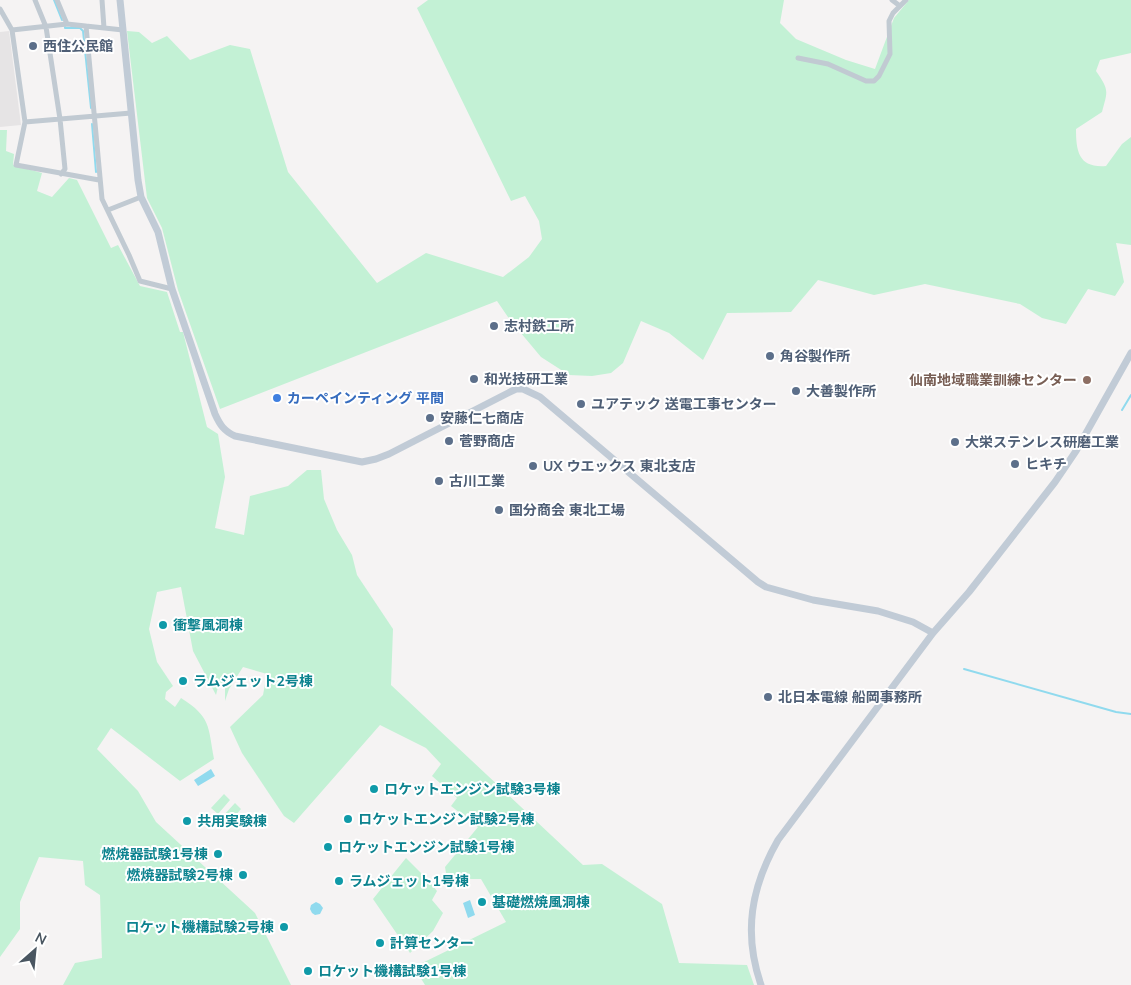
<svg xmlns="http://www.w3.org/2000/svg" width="1131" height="985" font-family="'Nunito Sans','Noto Sans JP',sans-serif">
  <rect width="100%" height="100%" fill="#f5f3f3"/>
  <!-- education -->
  <path fill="#e6e4e5" d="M9,31L21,125L0,127V32Z"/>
  <!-- green -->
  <path fill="#c3f1d5" d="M428,0H784L780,23L796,39L846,60L875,69L894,18L909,0H1131V53L1100,60L1096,71C1109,90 1108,90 1102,112L1076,129C1076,152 1079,168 1106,166L1122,144L1131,137V245L1116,243L1124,282L1115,296L1088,289L1066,324L1042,318L1020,304L925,284L874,295L818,280L791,312L727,313L703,360L669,333L641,321L623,363L611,373L592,376L569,375L541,357L510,320L497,301L220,409L178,290L162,228L147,198L127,31L139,32L152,43L167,36L190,60L230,45L250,49L288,172L377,283L426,253L503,277L529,257L542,239L539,221L525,196L511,201L417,8Z
    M0,130H7L6,151L14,154L13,165L42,173L37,191L52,197L69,178L77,180L111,248L118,245L140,286L167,292L180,332H183L207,427L218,434L225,477L215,528L244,535L250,496L288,486L307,470H321L324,499L337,530L352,555L357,575L393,629L391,685L583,865L602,864L662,904L679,963L747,965L754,985H425L414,967L506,922L481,879H447L445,867L478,827L451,806L457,798L432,776L441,764L426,748L380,725L294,823L284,816L242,753L230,727L263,695L267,674L243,667L229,689L225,701V688L218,687L216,695L193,651L181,587L157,592L149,629L157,662L173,686L166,692L165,699L175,707L181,698C211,717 208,726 214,759L180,781L111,728L97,749L138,791L156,822L255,913L291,985H63L75,963L102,958L100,895L85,885L83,861L39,857L20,902V929L0,957Z
    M224,794L230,800L218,814L211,808Z
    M235,803L241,809L229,823L222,817Z
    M406,858L427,879L437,891L432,900L443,913L433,931L410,953L373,899Z"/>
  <!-- water -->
  <path fill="#90daee" d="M211,769L215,776L198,786L194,780Z
    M470,900L475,915L468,918L463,903Z
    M316,902L320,904L323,908L320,914L315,915L312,913L310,909L311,905Z"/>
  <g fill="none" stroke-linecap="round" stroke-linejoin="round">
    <!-- stream -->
    <path stroke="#90daee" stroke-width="2" d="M54,0L62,20
      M65,27V28H80L83,31L91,108
      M92,124L96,172
      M1122,410L1131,395
      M964,669L1116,712L1131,714"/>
    <!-- street -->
    <path stroke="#c1cad2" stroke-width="5" d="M35,0L46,27L60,119L65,169L61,174
      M57,0L67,24
      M102,0L104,28
      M892,0L900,6
      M0,9L12,30L25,122L16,165L99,180
      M86,26L102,199L129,255L140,281L172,289
      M12,30L67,24L123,30
      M798,58L828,64L866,81H874L879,76L890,54L889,21L893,13L906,0
      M25,122L131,113
      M108,210L141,197"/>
    <!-- secondary -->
    <path stroke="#c1cbd6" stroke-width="7" d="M120,0L138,180L141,197L158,232L172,289L215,414C220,425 224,431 235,436L362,462L376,459L389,454L508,393L516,389H523L540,397L758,582L766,587L813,600L878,611L913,622L933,633
      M761,985C743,933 751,887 778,840L933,633L969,592L1055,482L1076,451L1131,353"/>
  </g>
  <!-- markers -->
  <g fill="#5c6f8a" stroke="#fff" stroke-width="2">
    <circle cx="33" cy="46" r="5"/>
    <circle cx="494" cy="326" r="5"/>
    <circle cx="770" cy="356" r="5"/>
    <circle cx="474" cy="379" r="5"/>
    <circle cx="796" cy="391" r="5"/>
    <circle cx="581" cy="404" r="5"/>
    <circle cx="430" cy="418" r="5"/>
    <circle cx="449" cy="441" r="5"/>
    <circle cx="955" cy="442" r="5"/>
    <circle cx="1015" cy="464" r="5"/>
    <circle cx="533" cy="466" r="5"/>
    <circle cx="439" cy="481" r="5"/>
    <circle cx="499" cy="510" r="5"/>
    <circle cx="768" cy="697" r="5"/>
  </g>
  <circle fill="#8d6e63" stroke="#fff" stroke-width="2" cx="1087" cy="380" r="5"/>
  <circle fill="#3f7fe0" stroke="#fff" stroke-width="2" cx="277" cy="398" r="5"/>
  <g fill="#0f9aa8" stroke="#fff" stroke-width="2">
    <circle cx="163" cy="625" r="5"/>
    <circle cx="183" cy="681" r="5"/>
    <circle cx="374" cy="789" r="5"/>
    <circle cx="348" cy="819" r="5"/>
    <circle cx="187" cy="821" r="5"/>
    <circle cx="328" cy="847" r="5"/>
    <circle cx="218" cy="854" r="5"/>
    <circle cx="243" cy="875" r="5"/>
    <circle cx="339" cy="881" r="5"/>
    <circle cx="482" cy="902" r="5"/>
    <circle cx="284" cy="927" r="5"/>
    <circle cx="380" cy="943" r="5"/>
    <circle cx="308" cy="971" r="5"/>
  </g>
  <g text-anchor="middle" stroke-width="4" stroke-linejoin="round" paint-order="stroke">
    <!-- service labels -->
    <g font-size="14" font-weight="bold" fill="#4e5e75" stroke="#fff" text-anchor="start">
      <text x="43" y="51">西住公民館</text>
      <text x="504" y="331">志村鉄工所</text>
      <text x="780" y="361">角谷製作所</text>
      <text x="484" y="384">和光技研工業</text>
      <text x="806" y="396">大善製作所</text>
      <text x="591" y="409">ユアテック 送電工事センター</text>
      <text x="440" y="423">安藤仁七商店</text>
      <text x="459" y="446">菅野商店</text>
      <text x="965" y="447">大栄ステンレス研磨工業</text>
      <text x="1025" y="469">ヒキチ</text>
      <text x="543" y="471">UX ウエックス 東北支店</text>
      <text x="449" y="486">古川工業</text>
      <text x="509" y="515">国分商会 東北工場</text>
      <text x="778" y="702">北日本電線 船岡事務所</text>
    </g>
    <!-- education labels -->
    <g font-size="14" font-weight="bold" fill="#785e54" stroke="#fff" text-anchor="end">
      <text x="1077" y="385">仙南地域職業訓練センター</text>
    </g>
    <!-- shop labels -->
    <g font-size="14" font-weight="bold" fill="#366cbe" stroke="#fff" text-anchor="start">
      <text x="287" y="403">カーペインティング 平間</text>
    </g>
    <!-- culture labels -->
    <g font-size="14" font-weight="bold" fill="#0d838f" stroke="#fff" text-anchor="start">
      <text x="173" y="630">衝撃風洞棟</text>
      <text x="193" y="686">ラムジェット2号棟</text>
      <text x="384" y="794">ロケットエンジン試験3号棟</text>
      <text x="358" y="824">ロケットエンジン試験2号棟</text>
      <text x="197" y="826">共用実験棟</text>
      <text x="338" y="852">ロケットエンジン試験1号棟</text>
      <text x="208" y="859" text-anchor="end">燃焼器試験1号棟</text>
      <text x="233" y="880" text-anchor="end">燃焼器試験2号棟</text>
      <text x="349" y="886">ラムジェット1号棟</text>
      <text x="492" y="907">基礎燃焼風洞棟</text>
      <text x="274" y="932" text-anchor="end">ロケット機構試験2号棟</text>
      <text x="390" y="948">計算センター</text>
      <text x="318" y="976">ロケット機構試験1号棟</text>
    </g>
  </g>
  <!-- north arrow -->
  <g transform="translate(35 950) rotate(27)" stroke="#ffffff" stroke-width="4" paint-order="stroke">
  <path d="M0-4L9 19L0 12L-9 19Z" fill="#4a5661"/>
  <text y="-8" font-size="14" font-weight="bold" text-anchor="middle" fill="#4a5661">N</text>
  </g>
</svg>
